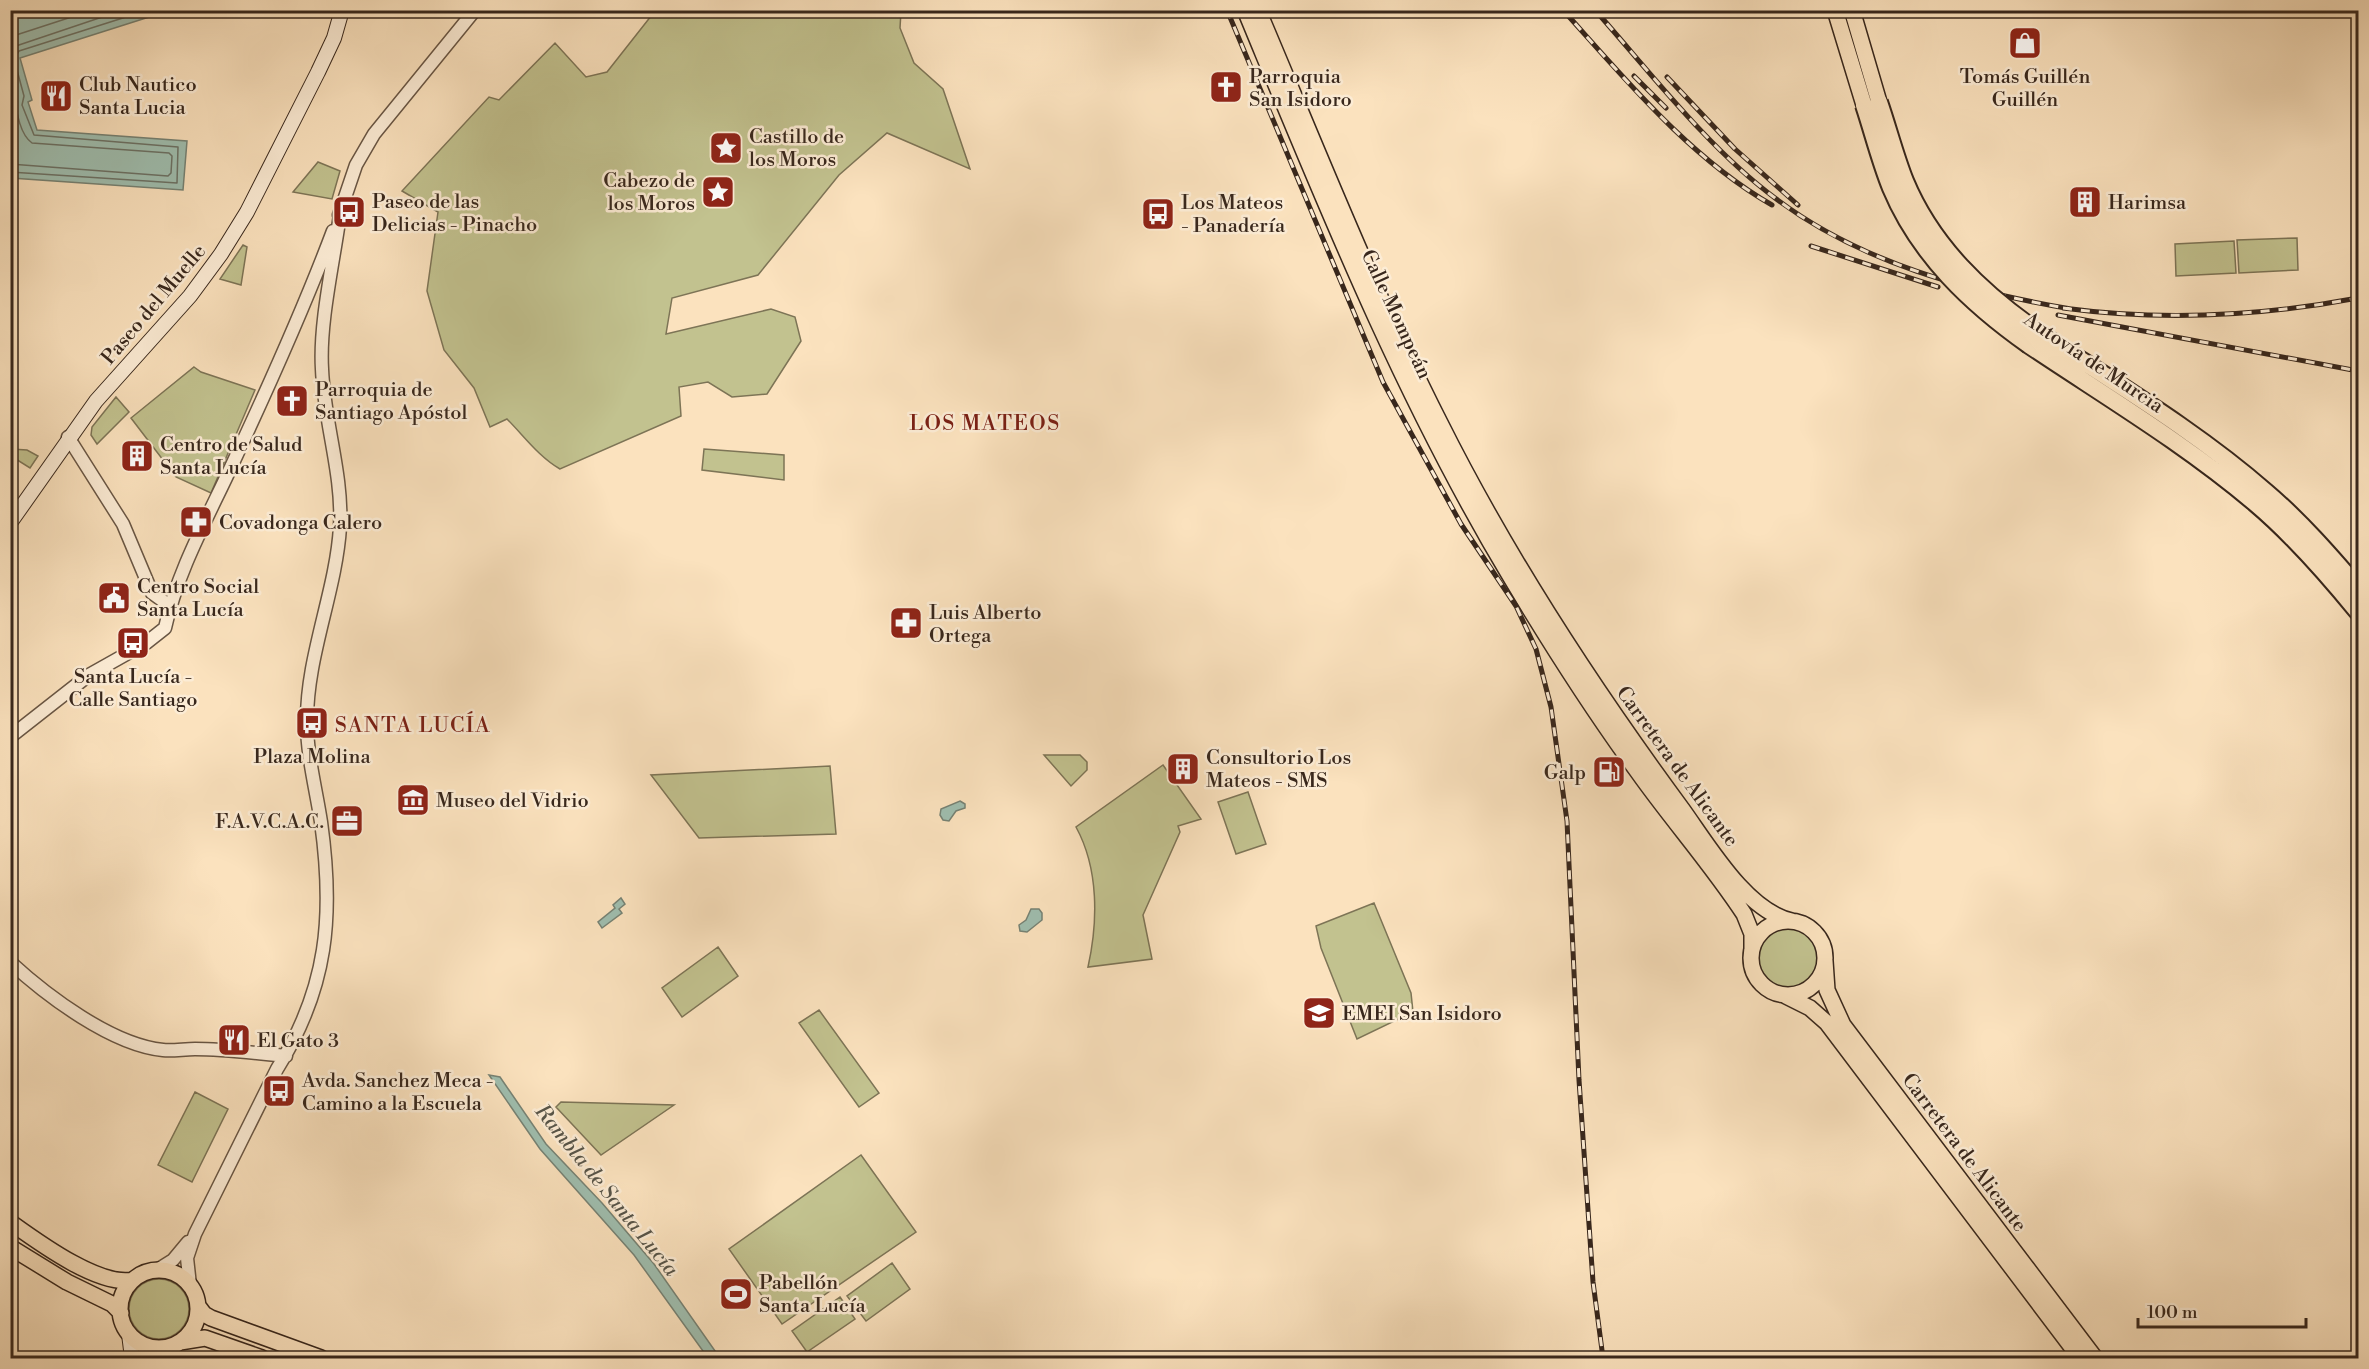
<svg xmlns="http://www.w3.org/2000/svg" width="2369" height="1369" font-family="'Libre Bodoni',serif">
  <rect width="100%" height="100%" fill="#fbe2be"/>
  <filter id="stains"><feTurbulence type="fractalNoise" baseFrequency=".00333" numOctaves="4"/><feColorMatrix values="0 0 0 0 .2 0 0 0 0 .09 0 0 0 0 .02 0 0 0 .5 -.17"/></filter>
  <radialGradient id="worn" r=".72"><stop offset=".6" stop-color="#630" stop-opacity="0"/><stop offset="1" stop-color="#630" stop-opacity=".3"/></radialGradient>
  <!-- green -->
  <path fill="#c2c28f" stroke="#7d7456" stroke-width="1.5" d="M655,11H901L900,28L914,63L943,89L970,169L887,133L839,175L758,275L672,298L666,334L771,309L795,317L801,341L767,394L732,397L708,382L679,387L681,416L560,469C539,457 524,436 507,419L490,427L474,388L444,350L427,291L438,212L402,191L489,97L499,100L555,43L586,77L607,72Z
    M318,162L340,171L332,199L293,192Z
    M2297,238L2298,270L2239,273L2237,240Z
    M2234,241L2236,273L2176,276L2175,244Z
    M243,245L247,247L241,285L220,279Z
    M194,367L201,372L255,390L211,493L176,477L131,418Z
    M116,397L129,412L97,444L91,435L92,427Z
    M11,449L27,450L38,456L30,468L11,456Z
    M704,449L784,455V480L702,470Z
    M1044,755H1080L1087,762V770L1071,786Z
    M1163,765L1201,819L1178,826L1180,832L1143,915L1152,959L1088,967C1098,922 1099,869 1076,827Z
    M830,766L836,834L699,838L651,775Z
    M1248,792L1266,844L1236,854L1218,802Z
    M1374,903L1411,993L1413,1012L1357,1039L1321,948L1316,926Z
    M1751 958a37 37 0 1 1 74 0a37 37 0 1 1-74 0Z
    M718,947L738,976L682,1017L662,988Z
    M819,1010L879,1093L859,1107L799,1023Z
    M195,1092L228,1109L192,1182L158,1165Z
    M561,1102L674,1105L601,1155L556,1107Z
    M861,1155L916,1232L782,1324L729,1249Z
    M892,1263L910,1289L866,1321L847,1296Z
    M129 1309a30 30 0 1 1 60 0a30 30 0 1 1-60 0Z
    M840,1297L855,1319L807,1352L792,1331Z"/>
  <!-- water -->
  <path fill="#9fbeaf" stroke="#768274" stroke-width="1.5" d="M10,11H168L20,58L32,100L28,102L37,130L187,141L183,190L11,178Z
    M960,801L965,804V808L956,811L949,821L943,820L940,815L941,809Z
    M621,898L625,904L619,909L622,913L602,928L598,922L615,908L613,905Z
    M1031,909H1039L1042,913V920L1027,932L1020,931L1019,925L1026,920Z
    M489,1075L500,1077L546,1144L602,1203L654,1264L720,1358H708L634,1255L540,1149Z"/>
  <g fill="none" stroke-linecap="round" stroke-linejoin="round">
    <!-- shore -->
    <path stroke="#6c7266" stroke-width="1.5" d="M10,37L93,10
      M10,48L123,10
      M10,75C16,94 15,131 32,143L169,153L172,156L171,173L168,176L10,164
      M10,172L177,183L178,147L34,135L22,105L24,96L14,59L19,51L148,10"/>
    <!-- tertiary casing -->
    <g stroke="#695644" stroke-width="15">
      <path id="tertiary" d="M339,215L356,165L374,134L475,10
        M68,437L123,524L152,593L170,606
        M10,737L89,675L146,643L165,628C177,572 208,517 232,465C268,388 303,311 333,231
        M10,962C47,996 112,1045 163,1050C173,1051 184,1049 195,1049C225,1049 256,1053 286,1056
        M157,1270L173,1260L188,1242
        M190,1285L187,1258L195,1234L277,1069C328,988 334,915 321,822C316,789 307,756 307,723C306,657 336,592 340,527C343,474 324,422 322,369C319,321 335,256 341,207"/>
    </g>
    <!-- secondary casing -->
    <g stroke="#38271c" stroke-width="16">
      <path id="secondary" d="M10,523L96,401L190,296L221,254L247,212L318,72L334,38L342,10
        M129,1334L132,1358
        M147,1358L164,1348"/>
    </g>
    <!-- primary casing -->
    <g stroke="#38271c" stroke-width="18">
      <path id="primary" d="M1245,10C1325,203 1402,396 1510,576C1550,643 1592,709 1638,772C1672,820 1712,865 1744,914L1752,934V948
        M1258,10C1317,149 1372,289 1440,423C1508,559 1592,687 1682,809C1708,845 1747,912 1792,921
        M1835,10L1864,105
        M1852,10L1879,102
        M1751 958a37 37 0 1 1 74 0a37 37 0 1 1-74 0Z
        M1825,961L1827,990L1843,1025L2095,1358
        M1786,996L1810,1008L1827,1023L2080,1358"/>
    </g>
    <!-- trunk casing -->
    <g stroke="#38271c" stroke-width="18">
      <path id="trunk" d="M10,1222C38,1242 99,1287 133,1280
        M10,1247L67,1282L112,1304L121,1313
        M120 1309a39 39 0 1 1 78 0a39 39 0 1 1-78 0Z
        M198,1306L204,1314L211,1318L321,1358
        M180,1342L205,1338L262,1358"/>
    </g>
    <!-- motorway casing -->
    <g stroke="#38271c" stroke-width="20">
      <path id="motorway" d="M2038,332C2115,383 2196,431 2266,492C2300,521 2329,554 2358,588
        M2029,345C2105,396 2184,443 2255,503C2293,535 2327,574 2358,612"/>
    </g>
    <!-- tertiary -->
    <use href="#tertiary" stroke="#fcecd5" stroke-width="12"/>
    <!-- secondary -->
    <use href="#secondary" stroke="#fcecd5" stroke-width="14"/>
    <!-- primary -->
    <use href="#primary" stroke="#fbe2be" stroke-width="15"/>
    <!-- trunk -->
    <use href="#trunk" stroke="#fbe2be" stroke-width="15"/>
    <!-- motorway -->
    <use href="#motorway" stroke="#fbe2be" stroke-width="16"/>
    <!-- rail casing -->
    <g stroke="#38271c" stroke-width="5">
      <path id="rail" d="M1227,10L1383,382L1461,524L1516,606L1536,649L1551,707L1567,821L1579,1080L1593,1282L1603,1358
        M1563,10C1626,80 1690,158 1772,205
        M1595,10C1650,72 1709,149 1775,198C1861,263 1967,291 2071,309
        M1634,76L1666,108
        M1667,77L1735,149L1798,205
        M1811,246L1938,287
        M2063,308C2160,321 2262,316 2358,298
        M2058,315L2358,371"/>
    </g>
    <!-- rail -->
    <use href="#rail" stroke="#fcecd5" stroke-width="3" stroke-dasharray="9" stroke-linecap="butt"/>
    <!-- motorway-bridge casing -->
    <g stroke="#38271c" stroke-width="20" stroke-linecap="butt">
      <path id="motorway-bridge" d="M1879,102C1888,128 1895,156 1905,181C1932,246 1982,293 2038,332
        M1864,105C1873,132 1880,161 1891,188C1919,255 1971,304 2029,345"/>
    </g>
    <!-- motorway-bridge -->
    <use href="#motorway-bridge" stroke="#fbe2be" stroke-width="16"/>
  </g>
  <!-- icons -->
  <defs>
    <g id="shop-square" transform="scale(1.725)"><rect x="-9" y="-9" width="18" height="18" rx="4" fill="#8f2418" stroke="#fcecd5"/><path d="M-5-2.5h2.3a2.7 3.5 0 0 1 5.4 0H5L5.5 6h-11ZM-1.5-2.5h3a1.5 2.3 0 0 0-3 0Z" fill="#fff"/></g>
    <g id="church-square" transform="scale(1.725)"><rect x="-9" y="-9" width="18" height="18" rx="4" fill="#8f2418" stroke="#fcecd5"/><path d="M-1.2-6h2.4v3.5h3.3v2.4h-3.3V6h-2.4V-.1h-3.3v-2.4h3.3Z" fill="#fff"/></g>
    <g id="restaurant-square" transform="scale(1.725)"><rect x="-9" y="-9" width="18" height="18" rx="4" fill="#8f2418" stroke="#fcecd5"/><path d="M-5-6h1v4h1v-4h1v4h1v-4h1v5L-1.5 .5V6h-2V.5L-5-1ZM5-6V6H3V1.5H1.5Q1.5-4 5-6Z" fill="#fff"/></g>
    <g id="sight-square" transform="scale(1.725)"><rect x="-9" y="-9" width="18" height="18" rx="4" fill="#8f2418" stroke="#fcecd5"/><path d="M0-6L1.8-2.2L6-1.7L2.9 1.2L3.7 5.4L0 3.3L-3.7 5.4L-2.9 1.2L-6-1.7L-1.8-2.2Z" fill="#fff"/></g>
    <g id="building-square" transform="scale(1.725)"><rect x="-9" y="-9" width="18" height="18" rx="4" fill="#8f2418" stroke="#fcecd5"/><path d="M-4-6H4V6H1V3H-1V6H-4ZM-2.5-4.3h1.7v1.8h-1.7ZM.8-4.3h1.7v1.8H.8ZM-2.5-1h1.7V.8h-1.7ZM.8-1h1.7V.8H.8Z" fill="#fff"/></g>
    <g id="bus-square" transform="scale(1.725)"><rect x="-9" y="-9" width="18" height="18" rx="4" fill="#8f2418" stroke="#fcecd5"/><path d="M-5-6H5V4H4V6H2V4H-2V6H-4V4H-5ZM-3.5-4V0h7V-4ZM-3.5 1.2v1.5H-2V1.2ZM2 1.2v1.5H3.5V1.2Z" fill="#fff"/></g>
    <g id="pharmacy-square" transform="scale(1.725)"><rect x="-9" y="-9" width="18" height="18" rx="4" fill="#8f2418" stroke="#fcecd5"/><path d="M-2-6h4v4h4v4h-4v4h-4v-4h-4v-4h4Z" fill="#fff"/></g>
    <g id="civic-square" transform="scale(1.725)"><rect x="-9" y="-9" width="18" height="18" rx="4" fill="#8f2418" stroke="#fcecd5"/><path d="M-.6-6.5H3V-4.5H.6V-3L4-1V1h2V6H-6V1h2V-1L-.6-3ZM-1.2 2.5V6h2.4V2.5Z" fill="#fff"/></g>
    <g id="fuel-square" transform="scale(1.725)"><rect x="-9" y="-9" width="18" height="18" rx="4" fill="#8f2418" stroke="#fcecd5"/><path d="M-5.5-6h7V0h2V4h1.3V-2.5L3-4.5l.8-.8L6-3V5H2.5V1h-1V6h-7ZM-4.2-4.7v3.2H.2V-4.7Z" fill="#fff"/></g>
    <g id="museum-square" transform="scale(1.725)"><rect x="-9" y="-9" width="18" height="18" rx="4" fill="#8f2418" stroke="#fcecd5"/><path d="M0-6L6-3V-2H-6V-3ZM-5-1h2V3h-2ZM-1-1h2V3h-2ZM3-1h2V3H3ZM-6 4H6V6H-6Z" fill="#fff"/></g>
    <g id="office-square" transform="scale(1.725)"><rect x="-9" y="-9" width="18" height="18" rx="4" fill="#8f2418" stroke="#fcecd5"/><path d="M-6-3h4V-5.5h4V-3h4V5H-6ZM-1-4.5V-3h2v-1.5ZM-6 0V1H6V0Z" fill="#fff"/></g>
    <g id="school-square" transform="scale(1.725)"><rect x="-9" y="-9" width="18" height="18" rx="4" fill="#8f2418" stroke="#fcecd5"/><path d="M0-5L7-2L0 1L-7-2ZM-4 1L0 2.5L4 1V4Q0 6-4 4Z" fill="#fff"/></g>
    <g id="stadium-square" transform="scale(1.725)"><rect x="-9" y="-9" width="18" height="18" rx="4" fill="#8f2418" stroke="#fcecd5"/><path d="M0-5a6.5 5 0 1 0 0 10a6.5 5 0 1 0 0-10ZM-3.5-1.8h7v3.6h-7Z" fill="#fff"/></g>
  </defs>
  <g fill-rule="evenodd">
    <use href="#shop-square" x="2025" y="43"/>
    <use href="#church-square" x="1226" y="87"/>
    <use href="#restaurant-square" x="56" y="96"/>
    <use href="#sight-square" x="726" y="148"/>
    <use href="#sight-square" x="718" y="192"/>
    <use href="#building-square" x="2085" y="202"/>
    <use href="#bus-square" x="349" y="212"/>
    <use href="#bus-square" x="1158" y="214"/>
    <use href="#church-square" x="292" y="401"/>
    <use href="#building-square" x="137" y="456"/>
    <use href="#pharmacy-square" x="196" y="522"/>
    <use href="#civic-square" x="114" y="598"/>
    <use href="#pharmacy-square" x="906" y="623"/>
    <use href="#bus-square" x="133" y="643"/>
    <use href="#bus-square" x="312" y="723"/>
    <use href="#building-square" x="1183" y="769"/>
    <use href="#fuel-square" x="1609" y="772"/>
    <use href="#museum-square" x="413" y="800"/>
    <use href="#office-square" x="347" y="821"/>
    <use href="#school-square" x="1319" y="1013"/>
    <use href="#restaurant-square" x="234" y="1040"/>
    <use href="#bus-square" x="279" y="1091"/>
    <use href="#stadium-square" x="736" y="1294"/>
  </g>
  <g text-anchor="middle" stroke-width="5" stroke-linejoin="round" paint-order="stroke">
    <!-- poi labels -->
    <g font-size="20" fill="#38271c" stroke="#fcecd5" text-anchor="start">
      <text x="1249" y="83">Parroquia<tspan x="1249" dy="23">San Isidoro</tspan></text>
      <text x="2025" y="83" text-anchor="middle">Tomás Guillén<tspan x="2025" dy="23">Guillén</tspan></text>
      <text x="79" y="91">Club Nautico<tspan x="79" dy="23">Santa Lucia</tspan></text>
      <text x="749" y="143">Castillo de<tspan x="749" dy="23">los Moros</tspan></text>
      <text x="695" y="187" text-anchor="end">Cabezo de<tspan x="695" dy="23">los Moros</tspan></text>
      <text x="372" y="208">Paseo de las<tspan x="372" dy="23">Delicias - Pinacho</tspan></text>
      <text x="1181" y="209">Los Mateos<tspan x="1181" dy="23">- Panadería</tspan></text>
      <text x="2108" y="209">Harimsa</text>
      <text x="315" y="396">Parroquia de<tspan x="315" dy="23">Santiago Apóstol</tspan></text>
      <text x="160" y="451">Centro de Salud<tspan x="160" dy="23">Santa Lucía</tspan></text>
      <text x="219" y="529">Covadonga Calero</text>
      <text x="137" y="593">Centro Social<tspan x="137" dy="23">Santa Lucía</tspan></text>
      <text x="929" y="619">Luis Alberto<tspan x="929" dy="23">Ortega</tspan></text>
      <text x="133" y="683" text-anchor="middle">Santa Lucía -<tspan x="133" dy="23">Calle Santiago</tspan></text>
      <text x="312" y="763" text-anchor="middle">Plaza Molina</text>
      <text x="1206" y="764">Consultorio Los<tspan x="1206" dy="23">Mateos - SMS</tspan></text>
      <text x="1586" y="779" text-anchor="end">Galp</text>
      <text x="436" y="807">Museo del Vidrio</text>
      <text x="324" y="828" text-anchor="end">F.A.V.C.A.C.</text>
      <text x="1342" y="1020">EMEI San Isidoro</text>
      <text x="257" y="1047">El Gato 3</text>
      <text x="302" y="1087">Avda. Sanchez Meca -<tspan x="302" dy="23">Camino a la Escuela</tspan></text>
      <text x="759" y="1289">Pabellón<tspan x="759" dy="23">Santa Lucía</tspan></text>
    </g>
    <!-- street labels -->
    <g font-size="20" fill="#38271c" stroke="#fcecd5">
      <text transform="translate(153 304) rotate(-50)" y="7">Paseo del Muelle</text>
      <text transform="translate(1397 314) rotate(65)" y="7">Calle Mompeán</text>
      <text transform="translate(2094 362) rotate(34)" y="7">Autovía de Murcia</text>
      <text transform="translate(1678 766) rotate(54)" y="7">Carretera de Alicante</text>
      <text transform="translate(1965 1152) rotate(53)" y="7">Carretera de Alicante</text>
    </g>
    <!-- neighbourhood labels -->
    <g font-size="21" letter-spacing="1.5" fill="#7a1f14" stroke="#fcecd5">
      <text x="985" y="430">LOS MATEOS</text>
      <text x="413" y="732">SANTA LUCÍA</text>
    </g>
    <!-- water labels -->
    <g font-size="21" font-style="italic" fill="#575448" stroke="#fcecd5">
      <text transform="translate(607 1190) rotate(51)" y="7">Rambla de Santa Lucía</text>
    </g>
  </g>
  <!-- margin -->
  <rect width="2369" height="1369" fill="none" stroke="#fbe2be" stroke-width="36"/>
  <rect x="12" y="12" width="2345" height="1345" fill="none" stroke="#38271c" stroke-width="3"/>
  <rect x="18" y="18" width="2333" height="1333" fill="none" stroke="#38271c" stroke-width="1.5"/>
  <!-- scale -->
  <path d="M2138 1318v9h168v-9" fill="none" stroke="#38271c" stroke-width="3"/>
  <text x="2147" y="1318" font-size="18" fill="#38271c" stroke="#fcecd5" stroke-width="4.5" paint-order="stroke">100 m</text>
  <rect width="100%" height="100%" filter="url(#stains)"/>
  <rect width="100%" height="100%" fill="url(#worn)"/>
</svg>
